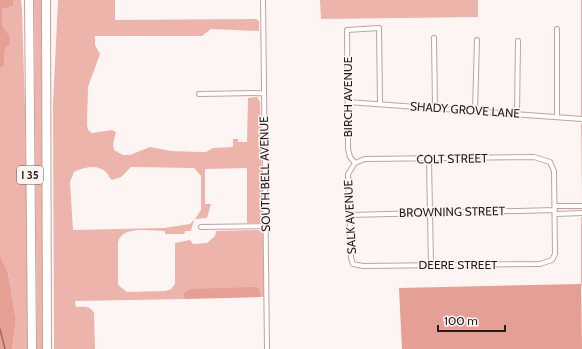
<svg xmlns="http://www.w3.org/2000/svg" width="582" height="349" font-family="Cabin,sans-serif">
  <rect width="100%" height="100%" fill="#fdf5f3"/>
  <!-- green -->
  <path fill="#ecb4ab" d="M13,0H21L22,10L25,109L29,349H12L16,320L8,273L0,255V69L4,66L5,48L9,35L1,26L2,8L13,6Z
    M34,0H42L45,349H37Z
    M58,0H115V20L256,19L259,21V31L211,29L202,36H95V45L100,54L88,87L87,125L88,130L92,133L112,130L116,132L113,144L114,150L123,155H130L150,147L171,151L200,152H206L213,148L233,147V139H238V142H247L248,100V98L257,97L260,102L263,220L259,223H247V168L205,169V204H211L207,218L195,219L201,210V176L194,168L131,167L121,177L112,180C109,178 109,175 106,172C98,164 83,167 74,172L70,182L73,230L164,228L190,224L194,220L191,231H185V233L183,234H165V231C151,231 122,225 118,242V285L127,292L166,291L171,289L175,284V243L190,240L193,244L207,243L215,236L216,231L259,230L263,234L265,297H261L260,290L184,298L186,299L75,301L76,307C83,307 90,305 94,313L95,349H54L53,105Z
    M320,0H478V17L321,19Z
    M581,0H582V117H581Z
    M581,123H582L581,203Z
    M581,217H582V288L581,284Z"/>
  <!-- forest -->
  <path fill="#e69f94" d="M0,0H13V6L2,9V26L9,35L10,44L5,48L4,66L0,69Z
    M0,255L8,273L16,320L12,349H0Z
    M581,284L582,349H402L399,288Z
    M256,287L260,290L261,297L186,299L184,298V293L191,289Z"/>
  <g fill="none" stroke-linecap="round" stroke-linejoin="round">
    <!-- stream -->
    <path stroke="#9d6961" stroke-width="1.5" d="M0,329L5,349"/>
    <!-- minor casing -->
    <g stroke="#c5a09b" stroke-width="6">
      <path id="minor" d="M263,0L267,349
        M434,38L435,108
        M199,94L264,93
        M348,102L582,119
        M475,111L477,40
        M517,114L518,41
        M557,117V29
        M534,157L550,162L554,171L555,254L552,260L540,264L363,266L353,264L351,258L348,174L355,163L365,159Z
        M429,160L431,265
        M355,163L350,157L348,149L347,30L379,28L380,104
        M555,206H582
        M555,214L582,213
        M349,215L555,210
        M201,227L266,226"/>
    </g>
    <!-- motorway casing -->
    <g stroke="#c5a09b" stroke-width="10">
      <path id="motorway" d="M29,0L32,349
        M46,0L47,349"/>
    </g>
    <!-- minor -->
    <use href="#minor" stroke="#fff" stroke-width="4"/>
    <!-- motorway -->
    <use href="#motorway" stroke="#fff" stroke-width="8"/>
  </g>
  <g text-anchor="middle" stroke-width="3" stroke-linejoin="round" paint-order="stroke">
    <!-- shield labels -->
    <rect fill="#fdf5f3" stroke="#695c5a" stroke-width="1" x="17" y="166" width="26" height="18" rx="3"/>
    <g font-size="11" font-weight="bold" fill="#291b19">
      <text x="30" y="179">I 35</text>
    </g>
    <!-- street labels -->
    <g font-size="12" fill="#291b19" stroke="#fdf5f3">
      <text transform="translate(348 97) rotate(-90)" y="4">BIRCH AVENUE</text>
      <text transform="translate(465 110) rotate(4)" y="4">SHADY GROVE LANE</text>
      <text transform="translate(452 159) rotate(-1)" y="4">COLT STREET</text>
      <text transform="translate(265 174) rotate(-91)" y="4">SOUTH BELL AVENUE</text>
      <text transform="translate(452 212) rotate(-1)" y="4">BROWNING STREET</text>
      <text transform="translate(350 217) rotate(-93)" y="4">SALK AVENUE</text>
      <text x="458" y="269">DEERE STREET</text>
    </g>
  </g>
  <!-- scale -->
  <path d="M438 325v6h67v-6" fill="none" stroke="#291b19" stroke-width="2"/>
  <text x="444" y="325" font-size="12" fill="#291b19" stroke="#fdf5f3" stroke-width="3" paint-order="stroke">100 m</text>
</svg>
